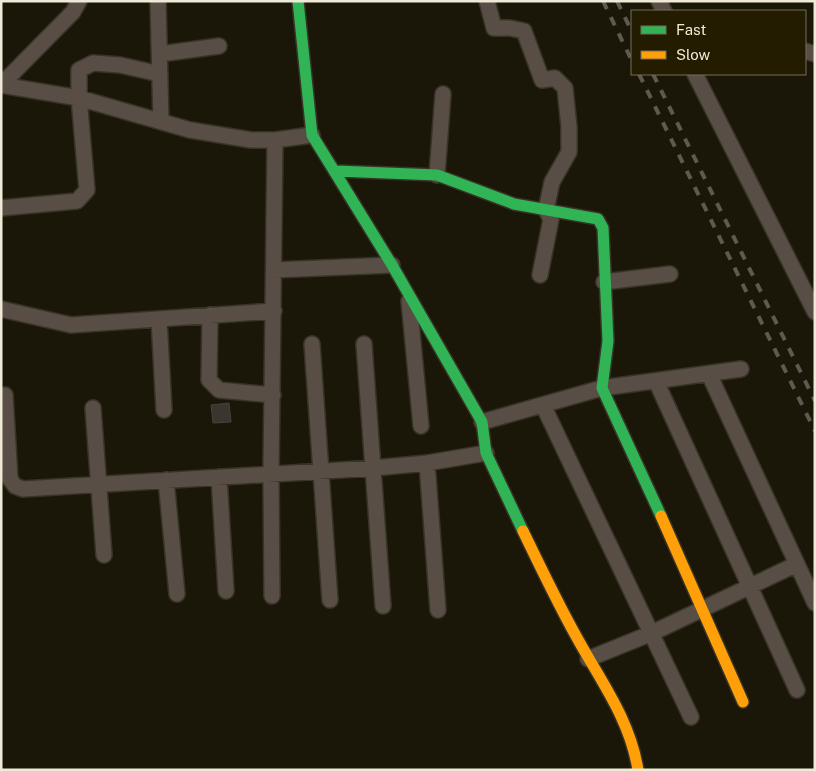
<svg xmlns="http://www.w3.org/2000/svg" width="816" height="771" font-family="'Public Sans',sans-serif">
  <rect width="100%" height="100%" fill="#1b1708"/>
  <!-- building -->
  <path fill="#3b342f" stroke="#49413b" d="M229,403L231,422L213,423L211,405Z"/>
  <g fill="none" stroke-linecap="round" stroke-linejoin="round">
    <!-- street casing -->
    <g stroke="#373427" stroke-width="18">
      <path id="street" d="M158,1L161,122
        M487,1L494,28H510L524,31L542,80L555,78L565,88L569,127V152L552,182L546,210L551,219L540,275
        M659,1L664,11
        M805,51L815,54
        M160,54L219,46
        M695,74L815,312
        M2,84L73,12L79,1
        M1,85L79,98L190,130L251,140H275L312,135
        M437,175L443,94
        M1,208L77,201L87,190L79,98V70L93,63L120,65L160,74
        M274,270L392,265
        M604,282L670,274
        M409,301L421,426
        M1,309L71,325L274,311
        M210,315L209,380L219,390L273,395
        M159,319L164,410
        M312,344L330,600
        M364,344L383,606
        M709,374L815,603
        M656,381L797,690
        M5,395L10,479L15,486L23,489L374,468L427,463L486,453
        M543,405L691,717
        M93,408L104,555
        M482,422L602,388L741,369
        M427,463L438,610
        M219,477L226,591
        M166,480L177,594
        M272,596L271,474L275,140
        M588,659L652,633L797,564"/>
    </g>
    <!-- fast casing -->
    <g stroke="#373427" stroke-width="14">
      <path id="fast" d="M298,1L312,135L392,265L482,422L486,453L523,531
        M336,171L437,175L514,204L598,219L603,228L608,341L602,388L661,516"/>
    </g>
    <!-- slow casing -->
    <g stroke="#373427" stroke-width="14">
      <path id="slow" d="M661,516L743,702
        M523,531C540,566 557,602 576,636C600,680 630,719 638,770"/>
    </g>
    <!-- street -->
    <use href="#street" stroke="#584e46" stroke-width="15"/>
    <!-- fast -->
    <use href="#fast" stroke="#30b455" stroke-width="11"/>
    <!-- slow -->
    <use href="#slow" stroke="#ff9f0a" stroke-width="11"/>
    <!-- rail -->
    <path stroke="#605951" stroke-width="4" stroke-dasharray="9 9" stroke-linecap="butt" d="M603,1L632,61
      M617,1L632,32
      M639,74L815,431
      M653,74L815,401"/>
  </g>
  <!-- border -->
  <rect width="816" height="771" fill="none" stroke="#efead8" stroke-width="5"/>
  <!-- legend -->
  <rect x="631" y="10" width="175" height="65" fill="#231c00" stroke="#756e56"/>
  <rect x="641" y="26" width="25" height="8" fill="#30b455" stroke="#756e56"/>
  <text x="676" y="35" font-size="15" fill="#efead8">Fast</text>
  <rect x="641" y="51" width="25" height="8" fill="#ff9f0a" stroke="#756e56"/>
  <text x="676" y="60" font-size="15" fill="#efead8">Slow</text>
</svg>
